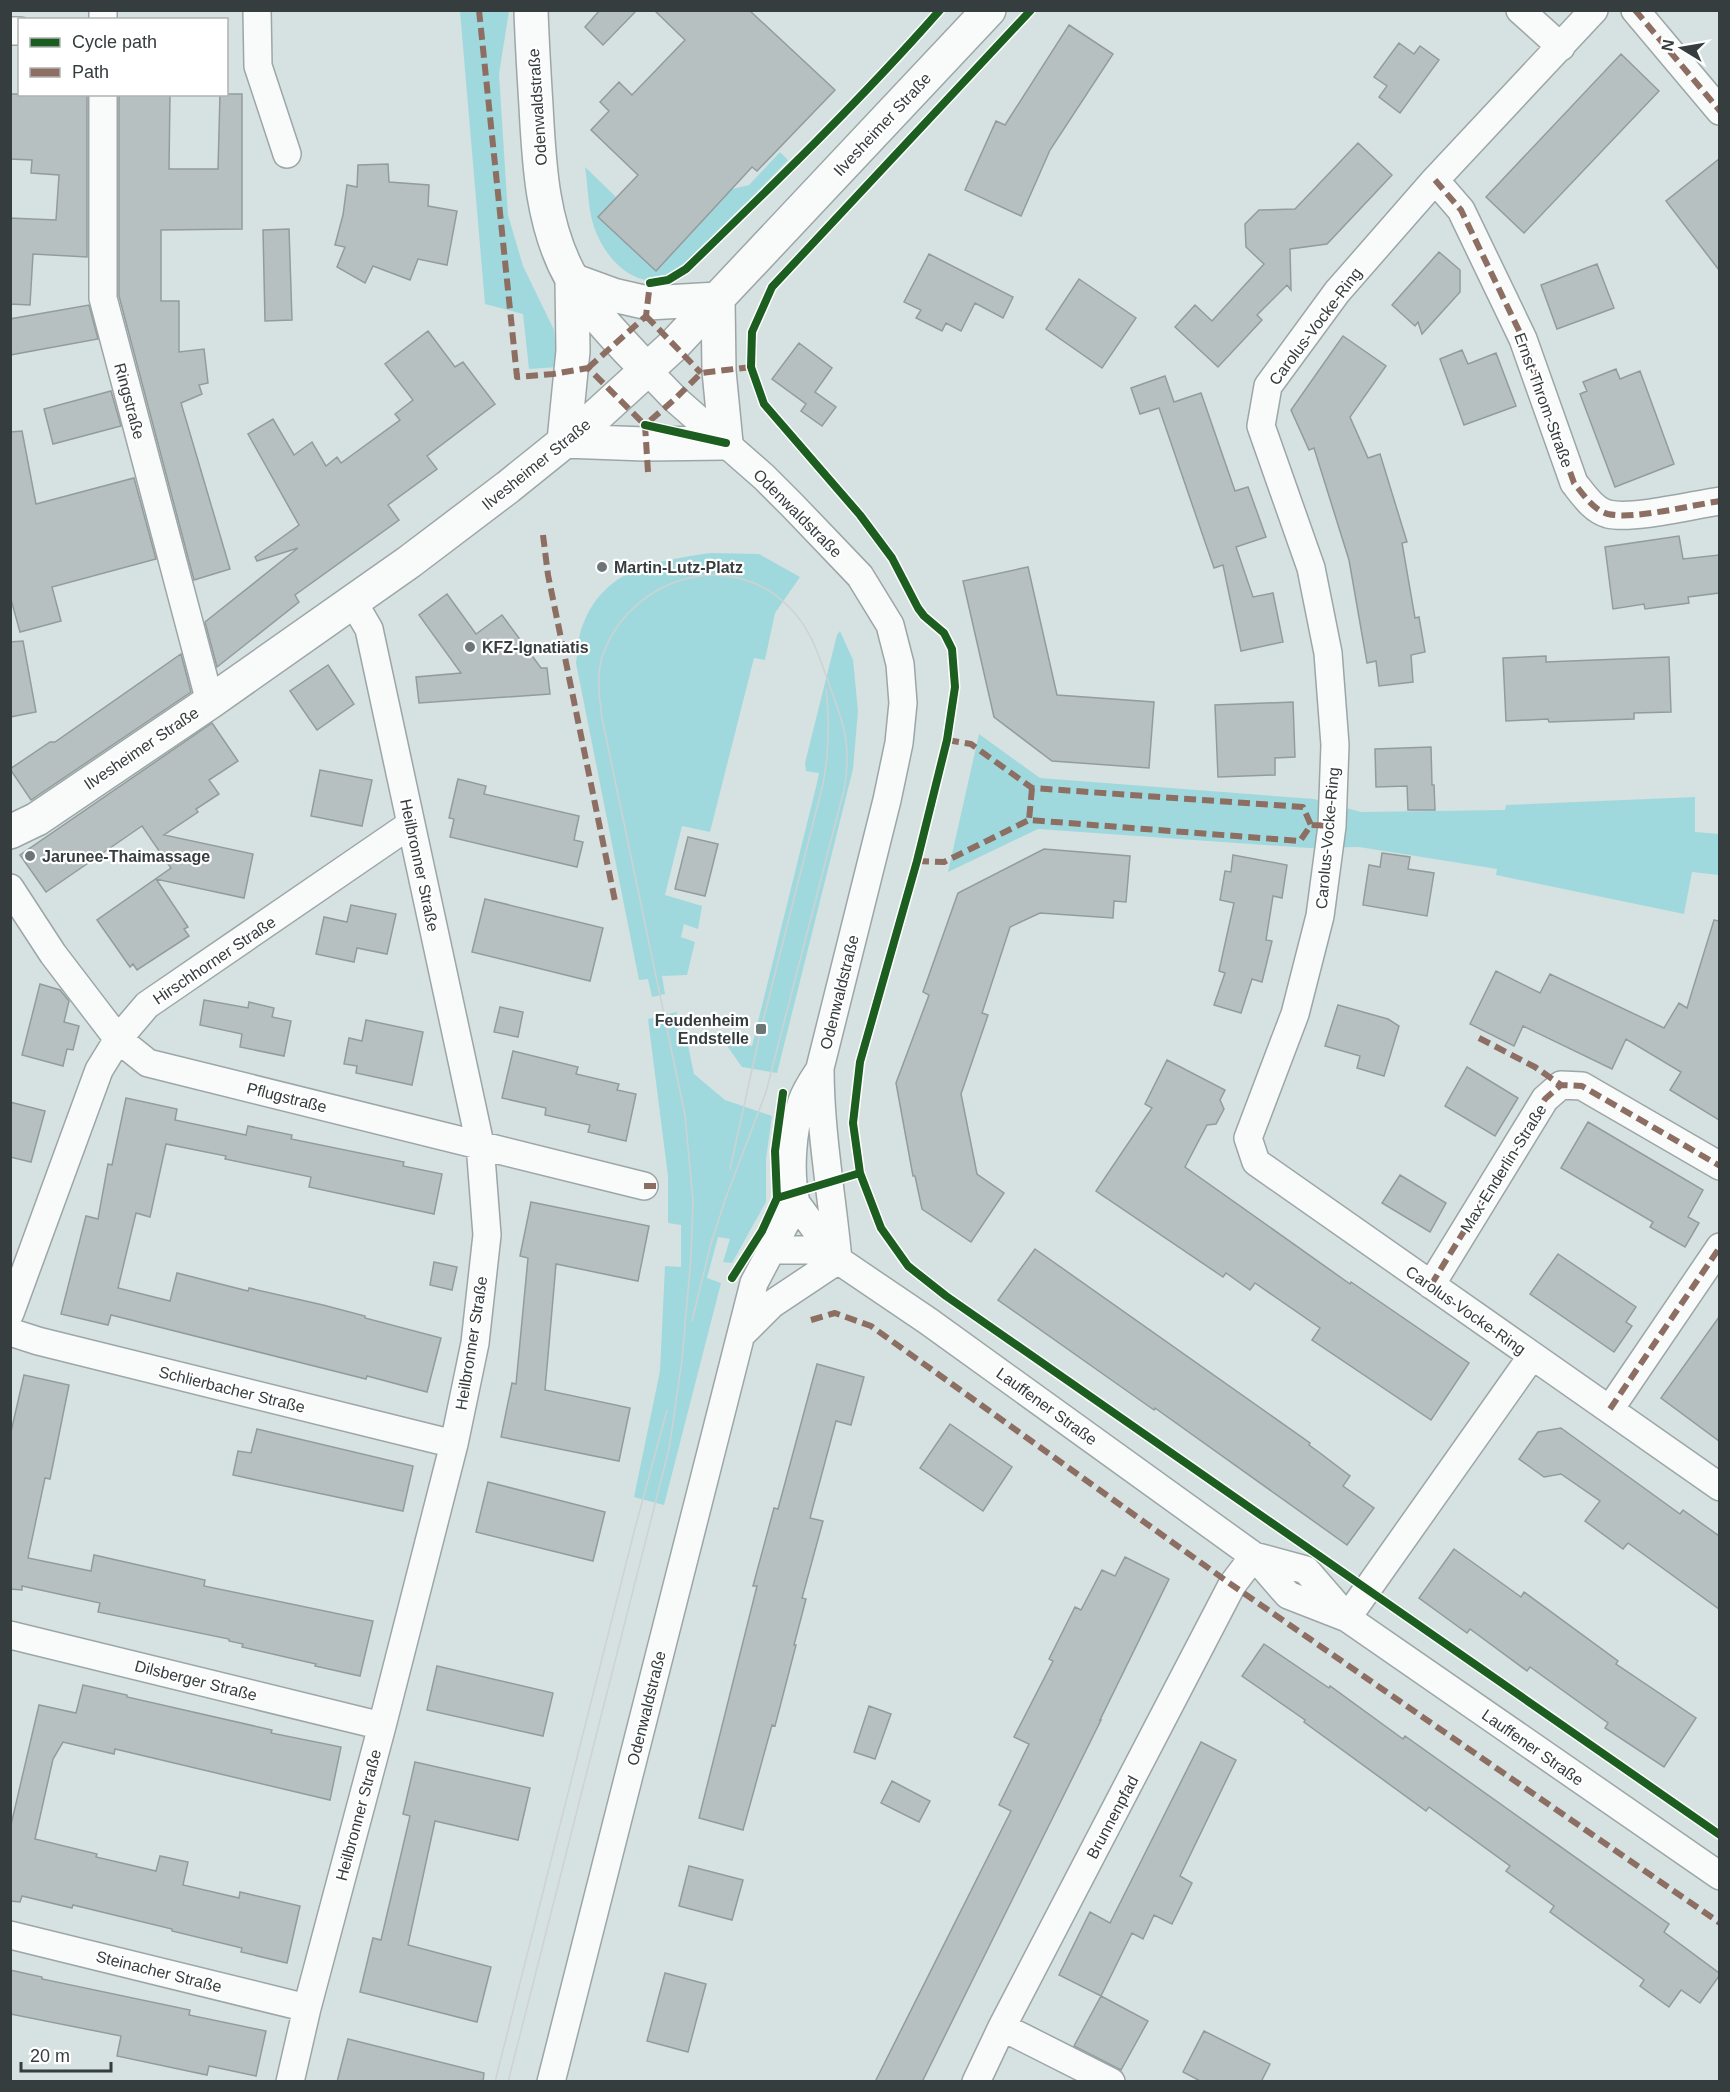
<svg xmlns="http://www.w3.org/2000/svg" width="1730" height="2092" font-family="Helvetica,sans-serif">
  <rect width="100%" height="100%" fill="#d6e1e1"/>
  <!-- green -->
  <path fill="#a0d9dd" d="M460,11H509L499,74L508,215L523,266L554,330L558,367L529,369L523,314L485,304Z
    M780,152L788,160L685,267C679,271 672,277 665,279C631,288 604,256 594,227C588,209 588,186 585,167L616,197L599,217L656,271L732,189L749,185Z
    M710,553L759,554L800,577L775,613L765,660L754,658L710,832L682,826L665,895L702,906L698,929L684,924L681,937L695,942L687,975L662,976L665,994L652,997L648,979L639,980L576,663C578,650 578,634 584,622C607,567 658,561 710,553Z
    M840,631L853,660L858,711L853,769L777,1073L742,1067L723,1040L752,1046L817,783L819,773L806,771L805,763L837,635Z
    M979,734L1040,778L1314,799L1361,812L1505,810L1506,805L1695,797V832L1720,834L1719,875L1692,872L1684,914L1496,875L1497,869L1359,847L1309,848L1038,829L948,872Z
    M677,1012V1029L685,1031L694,1074L725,1100L772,1116L766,1159V1202L732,1263L723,1262L730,1239L718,1237L707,1278L721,1283L664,1505L634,1497L660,1371L665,1266L681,1267V1225L668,1223V1176L648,1019Z"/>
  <!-- building -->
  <path fill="#b7c0c1" stroke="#939c9c" stroke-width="1.5" d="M600,10H637L603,45L585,27Z
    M654,10H749L835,90L757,171L752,167L656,271L598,217L638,175L591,130L609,111L600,102L619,82L632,95L685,40Z
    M1069,25L1113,54L1050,150L1021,216L965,190L996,121L1005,125Z
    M1399,43L1414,54L1420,46L1439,60L1400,113L1379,97L1387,86L1374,77Z
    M1621,54L1659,91L1524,233L1486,197Z
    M10,94H87V257L33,254L30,305L10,304V218L56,220L59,175L31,173L32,160L10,159Z
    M119,94H170L169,169H218L220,94H242V229L161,230V301H179V352L204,349L208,383L199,385L202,394L181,403L230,569L194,580L119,296Z
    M1358,143L1392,175L1327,244L1290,249L1291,290L1287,285L1257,315L1262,320L1218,367L1175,327L1195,305L1212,321L1264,264L1246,247L1245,224L1259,210L1295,209Z
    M1719,159V270L1666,201Z
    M388,164L389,182L429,185L428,206L457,211L447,265L418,259L410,280L373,266L365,283L337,267L345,247L335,245L343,215L347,185L357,187L358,165Z
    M289,229L292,320L265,321L263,230Z
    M1439,252L1460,270V292L1422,334L1418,322L1415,326L1392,305Z
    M929,254L1013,297L1003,318L975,303L961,331L946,323L942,331L916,318L921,310L904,302Z
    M1597,264L1614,308L1557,329L1541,285Z
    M1079,279L1136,318L1102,368L1046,329Z
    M89,305L98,339L10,355V319Z
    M428,331L455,367L463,362L495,404L427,456L437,469L388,505L399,520L295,595L299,602L217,667L205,622L298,548L257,561L255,557L299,525L248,434L273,419L294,455L312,442L326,466L337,457L341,463L400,420L395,414L413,400L385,364Z
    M1343,336L1386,366L1350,417L1368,458L1380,454L1407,542L1402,543L1415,618L1419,617L1425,652L1411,655L1413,682L1379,686L1376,661L1367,663L1349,560L1314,448L1309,450L1291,410Z
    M799,343L832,368L815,392L836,407L822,426L801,411L806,404L772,379Z
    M1462,350L1468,364L1496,353L1516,406L1464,425L1440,359Z
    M1616,369L1620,379L1640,371L1674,464L1615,487L1580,394L1587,391L1583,382Z
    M1165,376L1174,402L1201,393L1235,491L1248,487L1266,537L1236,547L1253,597L1273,593L1283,642L1241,651L1223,565L1214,568L1159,408L1140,414L1131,388Z
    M111,391L121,426L53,444L44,409Z
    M22,431L36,504L134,478L156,559L52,587L61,621L20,632L10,596V432Z
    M1679,536L1683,559L1719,555V593L1688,597L1689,603L1645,609L1644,604L1613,609L1605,547Z
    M1028,567L1057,695L1154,702L1149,768L1052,761L994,717L963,581Z
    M447,594L476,634L502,615L541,668H547L550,694L419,703L416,677L461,673L419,615Z
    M23,641L36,712L10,717V642Z
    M181,654L191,692L31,800L10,769L50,742H55Z
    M1546,656V662L1669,657L1671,712L1634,713V719L1549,722L1548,719L1506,721L1503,658Z
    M328,665L354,704L317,730L290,691Z
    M1293,702L1295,757L1275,758V775L1218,777L1215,705Z
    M212,723L238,761L209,780L219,794L196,809L198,812L164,835L253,854L244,898L156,879L188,927L184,929L189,936L137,970L133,964L130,967L97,920L171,868L142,826L46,892L20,855Z
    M1431,747L1432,785H1434L1435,810H1408L1407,786L1376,787L1375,749Z
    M320,770L372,780L362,826L311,816Z
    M458,779L486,786L484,794L579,816L574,840L583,842L577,867L450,837L454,819L449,818Z
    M688,837L718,844L705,896L675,889Z
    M1044,849L1130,856L1126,902L1114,901L1113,918L1040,913L1010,927L982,1013L988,1015L961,1094L977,1174L1004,1193L971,1242L922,1209L915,1176H913L896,1083L929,995L923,992L958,893Z
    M1382,853L1410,857L1408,869L1434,873L1427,916L1363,905L1369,865L1380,867Z
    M1233,855L1287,865L1282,898L1273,896L1266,940L1272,941L1262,982L1252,979L1241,1013L1214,1005L1225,973L1219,971L1234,903L1220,900L1225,871L1231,872Z
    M485,899L603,928L590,981L472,952Z
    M351,905L396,914L387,954L357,948L354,962L316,954L324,917L347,922Z
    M1714,920L1719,921V1120L1670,1090L1681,1072L1626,1039L1612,1069L1523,1026L1514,1046L1470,1024L1496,971L1540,993L1550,974L1664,1028L1679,1003L1687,1008Z
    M40,984L60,990L69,1001L64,1022L79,1026L73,1050L67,1049L63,1066L22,1055Z
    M204,1000L248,1008L249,1002L274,1008L272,1017L291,1021L284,1056L240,1047L242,1034L200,1025Z
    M1338,1005L1388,1019L1399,1026L1384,1076L1357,1068L1360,1056L1325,1046Z
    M500,1007L523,1012L518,1037L494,1032Z
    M366,1020L423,1032L412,1085L356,1073L357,1066L344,1064L349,1038L362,1041Z
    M513,1051L578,1067L576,1074L619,1084L617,1090L636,1094L626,1141L588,1132L590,1125L545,1115L546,1108L502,1098Z
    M1167,1060L1225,1090L1220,1100L1224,1109L1216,1124L1207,1125L1185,1167L1350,1284L1351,1282L1469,1363L1431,1420L1312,1340L1320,1328L1255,1283L1250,1290L1226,1273L1223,1277L1096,1191L1152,1108L1145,1104Z
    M1467,1067L1518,1098L1495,1136L1445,1106Z
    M126,1098L177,1109L175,1120L246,1135L248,1126L292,1135L291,1139L404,1162L403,1166L442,1174L434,1214L309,1187L311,1177L225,1159L226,1156L166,1144L150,1217L136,1213L118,1288L170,1301L177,1273L248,1291L249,1288L323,1305L365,1316V1318L441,1338L427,1392L367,1376L366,1379L111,1315L108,1325L61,1314L86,1216L98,1219L108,1164L112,1165Z
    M10,1102L45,1111L31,1162L10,1157Z
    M1588,1122L1703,1190L1688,1217L1699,1223L1685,1247L1650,1227L1653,1222L1561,1168Z
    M1400,1175L1446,1203L1430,1232L1382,1203Z
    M531,1202L649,1226L638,1281L556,1264L545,1390L630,1408L619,1461L501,1437L512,1383L516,1384L528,1258L520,1256Z
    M1035,1249L1310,1443L1309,1445L1320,1453L1350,1476L1343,1486L1374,1508L1347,1545L1155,1408L1154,1410L998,1300Z
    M1558,1254L1636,1307L1626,1322L1632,1326L1614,1352L1530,1294Z
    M434,1262L457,1267L452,1290L430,1285Z
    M1719,1317V1441L1661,1398Z
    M817,1364L864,1377L851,1425L836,1421L810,1518L823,1521L802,1598L806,1599L794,1645H796L775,1726L772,1725L743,1830L699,1818L757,1586H753L774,1508L778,1509Z
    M24,1375L69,1385L50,1479L45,1478L28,1558L91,1571L94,1555L205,1580L204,1586L373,1621L360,1676L315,1666L316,1664L242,1647L243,1644L229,1641V1639L98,1612L100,1603L22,1586V1590L10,1589V1436Z
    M950,1424L1012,1467L983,1511L920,1468Z
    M1561,1428L1680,1514L1683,1510L1719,1536V1609L1628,1543L1623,1549L1585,1521L1600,1501L1561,1474L1544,1477L1519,1459L1538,1432Z
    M257,1429L413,1466L403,1511L233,1475L238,1451L251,1453Z
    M488,1482L605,1512L593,1561L476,1532Z
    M1454,1549L1521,1597L1524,1592L1618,1661L1616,1664L1696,1718L1664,1767L1605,1728L1608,1723L1530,1667L1527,1671L1470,1629L1467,1633L1419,1598Z
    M1125,1557L1169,1579L1100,1720H1101L922,2082H875L1011,1811L999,1805L1029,1744L1014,1737L1053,1661L1049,1659L1075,1607L1081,1610L1102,1570L1115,1576Z
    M1264,1644L1329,1688L1330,1686L1403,1739L1405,1736L1669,1924L1664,1932L1719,1973V1976L1700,2003L1681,1990L1669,2007L1640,1986L1644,1980L1550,1912L1554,1906L1506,1871L1510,1866L1429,1807L1426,1811L1304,1722L1305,1720L1242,1676Z
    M437,1666L553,1693L543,1736L427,1710Z
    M83,1685L127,1695V1697L272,1730L271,1733L341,1747L330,1800L115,1749L114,1754L63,1742L53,1759L35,1839L97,1854L96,1857L156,1871L160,1856L188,1862L183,1885L239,1898L240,1892L300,1906L287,1963L241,1952L242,1948L172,1931V1929L73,1905L72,1908L22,1896L20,1902L10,1901V1829L39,1705L76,1713Z
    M869,1706L891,1714L875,1759L854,1752Z
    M1201,1742L1236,1760L1180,1876L1192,1883L1172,1924L1154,1915L1143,1939L1132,1933L1101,1996L1059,1975L1090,1912L1110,1923Z
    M415,1762L530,1788L518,1840L435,1821L408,1945L491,1967L477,2022L360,1992L373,1938L381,1940L410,1816L403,1814Z
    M892,1781L930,1801L919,1822L881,1803Z
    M689,1866L743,1880L732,1920L679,1906Z
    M10,1970L42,1977V1979L190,2010L189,2015L266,2031L256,2076L209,2066L207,2075L117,2056L121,2036L10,2014Z
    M665,1973L706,1984L688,2052L647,2041Z
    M1101,1996L1148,2021L1121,2070L1074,2046Z
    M1204,2031L1270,2064L1261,2082H1202L1183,2072Z
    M348,2039L484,2073L483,2082H337Z"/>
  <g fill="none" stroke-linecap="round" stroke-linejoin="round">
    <!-- street casing -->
    <g stroke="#9da6a6" stroke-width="30">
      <path id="street" d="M257,10L258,66L287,154
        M1520,10L1561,47
        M1594,10L1435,180L1337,292L1268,386L1261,426L1311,568L1328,653L1335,745L1332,826L1320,916L1295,1014L1248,1138L1256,1162L1720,1487
        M1635,10L1720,111
        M103,20V10
        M10,31H20
        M103,94V298L210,702
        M1435,180L1461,210L1523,339L1574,483C1583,494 1593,510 1608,514C1633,520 1692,505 1720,501
        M647,370L675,399L764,477L792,505L860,576L890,625L900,664L903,703L899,743L887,800L820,1068C820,1132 832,1196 838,1260
        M10,888L53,954L95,1009L118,1039L148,1063L644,1186
        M818,1072C812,1081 806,1090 802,1101C792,1131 789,1172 796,1203L838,1260
        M772,1250H809L838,1260L928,1321L1254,1556L1288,1595L1347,1618L1720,1876
        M1431,1285L1545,1099L1561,1085L1582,1086L1720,1166
        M10,1313L99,1070L118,1039L147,1005L411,824
        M10,1332L38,1341L454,1444
        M742,1334L772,1304L838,1260
        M1610,1409L1720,1247
        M1254,1556L1306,1570L1345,1615
        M1347,1618L1532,1356
        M10,1635L382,1726
        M10,1935L307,2008
        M1002,2027L1111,2082
        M290,2082L307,2008L382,1726L454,1444L475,1343L487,1235L480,1144L369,629L352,600
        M551,2082L754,1283L796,1203
        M976,2082L1002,2027L1232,1585L1254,1556"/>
    </g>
    <!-- secondary casing -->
    <g stroke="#9da6a6" stroke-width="36">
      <path id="secondary" d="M531,10C532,42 534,74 536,106C539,164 542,227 572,279C591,313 621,342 647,370
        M572,280L613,295L648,303L718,299
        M564,441L645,444L726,443L719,371L718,299
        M564,441L573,351L572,280
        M10,832L37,819L210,702L409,562L508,487L595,417L674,345L989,10"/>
    </g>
    <!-- street -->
    <use href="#street" stroke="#f9fafa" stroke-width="27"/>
    <!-- secondary -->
    <use href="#secondary" stroke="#f9fafa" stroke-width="33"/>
    <!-- tram -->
    <path stroke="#ced2d2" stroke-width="1.5" d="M730,1169L761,1029L823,784C829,752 830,722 826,689
      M692,1321L712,1239
      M495,2082L634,1532L667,1410
      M508,2082L669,1449L682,1360L691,1257L693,1201L685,1115L602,718C599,696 596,672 604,651C634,576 732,547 790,608C811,629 819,656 829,684C844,724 852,746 844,790L766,1092L725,1200L710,1247"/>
    <!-- quiet -->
    <path stroke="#8d6e63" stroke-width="6" stroke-dasharray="12 6" stroke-linecap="butt" d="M479,10L517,377L553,374L588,368L645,425
      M1635,10L1720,111
      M1435,180L1461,210L1523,339L1574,483C1583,494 1593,510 1608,514C1633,520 1692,505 1720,501
      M646,316L701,373
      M588,368L646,316L650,283L652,282
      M648,472L645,425L675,399L701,373L751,367V363
      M543,535L548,575L615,901
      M947,740L971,744L1032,788L1303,807L1311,825
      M1032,788L1029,820L1300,841L1311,825L1332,826
      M917,861L944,862L1029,820
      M1479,1038L1535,1067L1561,1085
      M644,1186H660
      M1431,1285L1545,1099L1561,1085L1582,1086L1720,1166
      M811,1320L835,1313L871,1326L1232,1585L1720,1923
      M1610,1409L1720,1247"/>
    <!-- cycleway casing -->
    <g stroke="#fff" stroke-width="11">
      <path id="cycleway" d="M1031,10L772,287L752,332L751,367L764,404L860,515L892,558L918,608L924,616L944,633L952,649L955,687L947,740L917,861L860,1062L853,1123L860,1173L881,1228L908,1266L946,1296L1720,1835
        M650,283L668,280L686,269C773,185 860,101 940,10
        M645,425L726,443
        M777,1198L860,1173
        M732,1278L762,1231L777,1198L775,1151L783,1093"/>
    </g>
    <!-- cycleway -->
    <use href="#cycleway" stroke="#1b5e20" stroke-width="8"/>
  </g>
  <!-- markers -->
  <g fill="#6d7677" stroke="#fff" stroke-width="2">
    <circle cx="602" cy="567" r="6"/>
    <circle cx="470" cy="647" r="6"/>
    <circle cx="30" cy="856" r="6"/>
    <rect x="755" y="1023" width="12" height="12" rx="3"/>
  </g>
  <g text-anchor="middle" stroke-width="4.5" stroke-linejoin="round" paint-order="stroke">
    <!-- street labels -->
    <g font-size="16" fill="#353d3e" stroke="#fff">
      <text transform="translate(537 107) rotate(-94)" y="6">Odenwaldstraße</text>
      <text transform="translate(882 124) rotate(-47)" y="6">Ilvesheimer Straße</text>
      <text transform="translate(1315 326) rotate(-53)" y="6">Carolus-Vocke-Ring</text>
      <text transform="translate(1544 400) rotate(70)" y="6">Ernst-Throm-Straße</text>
      <text transform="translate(130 401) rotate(75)" y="6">Ringstraße</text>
      <text transform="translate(536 464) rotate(-39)" y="6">Ilvesheimer Straße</text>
      <text transform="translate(798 513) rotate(45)" y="6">Odenwaldstraße</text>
      <text transform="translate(141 748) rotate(-34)" y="6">Ilvesheimer Straße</text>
      <text transform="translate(1327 838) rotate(-85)" y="6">Carolus-Vocke-Ring</text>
      <text transform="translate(420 865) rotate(78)" y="6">Heilbronner Straße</text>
      <text transform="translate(214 960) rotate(-34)" y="6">Hirschhorner Straße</text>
      <text transform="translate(839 992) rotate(-76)" y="6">Odenwaldstraße</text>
      <text transform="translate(287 1097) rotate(14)" y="6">Pflugstraße</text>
      <text transform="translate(1503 1168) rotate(-58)" y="6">Max-Enderlin-Straße</text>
      <text transform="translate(1466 1310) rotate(35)" y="6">Carolus-Vocke-Ring</text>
      <text transform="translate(471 1343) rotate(-81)" y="6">Heilbronner Straße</text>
      <text transform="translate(232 1389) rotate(14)" y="6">Schlierbacher Straße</text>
      <text transform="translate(1047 1406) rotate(36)" y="6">Lauffener Straße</text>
      <text transform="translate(196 1680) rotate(14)" y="6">Dilsberger Straße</text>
      <text transform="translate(646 1708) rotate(-76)" y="6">Odenwaldstraße</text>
      <text transform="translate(1533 1747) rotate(35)" y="6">Lauffener Straße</text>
      <text transform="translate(358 1815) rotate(-75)" y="6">Heilbronner Straße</text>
      <text transform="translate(1112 1817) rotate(-62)" y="6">Brunnenpfad</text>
      <text transform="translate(159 1971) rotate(14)" y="6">Steinacher Straße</text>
    </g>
    <!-- poi labels -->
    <g font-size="16" font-weight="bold" fill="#353d3e" stroke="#fff" text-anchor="start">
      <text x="614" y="573">Martin-Lutz-Platz</text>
      <text x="482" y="653">KFZ-Ignatiatis</text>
      <text x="42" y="862">Jarunee-Thaimassage</text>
      <text x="749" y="1026" text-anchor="end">Feudenheim<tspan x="749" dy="18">Endstelle</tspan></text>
    </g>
  </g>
  <!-- border -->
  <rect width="1730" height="2092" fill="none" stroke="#353d3e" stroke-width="24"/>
  <!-- legend -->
  <rect x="18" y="18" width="210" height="78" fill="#ffffff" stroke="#aeb1b2" stroke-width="1.5"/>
  <rect x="30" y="38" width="30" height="9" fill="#1b5e20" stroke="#aeb1b2" stroke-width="1.5"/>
  <text x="72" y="48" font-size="18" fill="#353d3e">Cycle path</text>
  <rect x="30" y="68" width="30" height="9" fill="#8d6e63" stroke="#aeb1b2" stroke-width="1.5"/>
  <text x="72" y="78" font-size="18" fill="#353d3e">Path</text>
  <!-- north arrow -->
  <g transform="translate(1682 48) rotate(281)" stroke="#ffffff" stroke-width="4.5" paint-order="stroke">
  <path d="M0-4.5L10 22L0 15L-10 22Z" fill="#353d3e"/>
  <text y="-9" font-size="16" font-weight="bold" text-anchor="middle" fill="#353d3e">N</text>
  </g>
  <!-- scale -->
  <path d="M21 2062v9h90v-9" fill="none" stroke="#353d3e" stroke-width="3"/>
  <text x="30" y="2062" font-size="18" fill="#353d3e" stroke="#ffffff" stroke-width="4.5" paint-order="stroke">20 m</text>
</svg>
